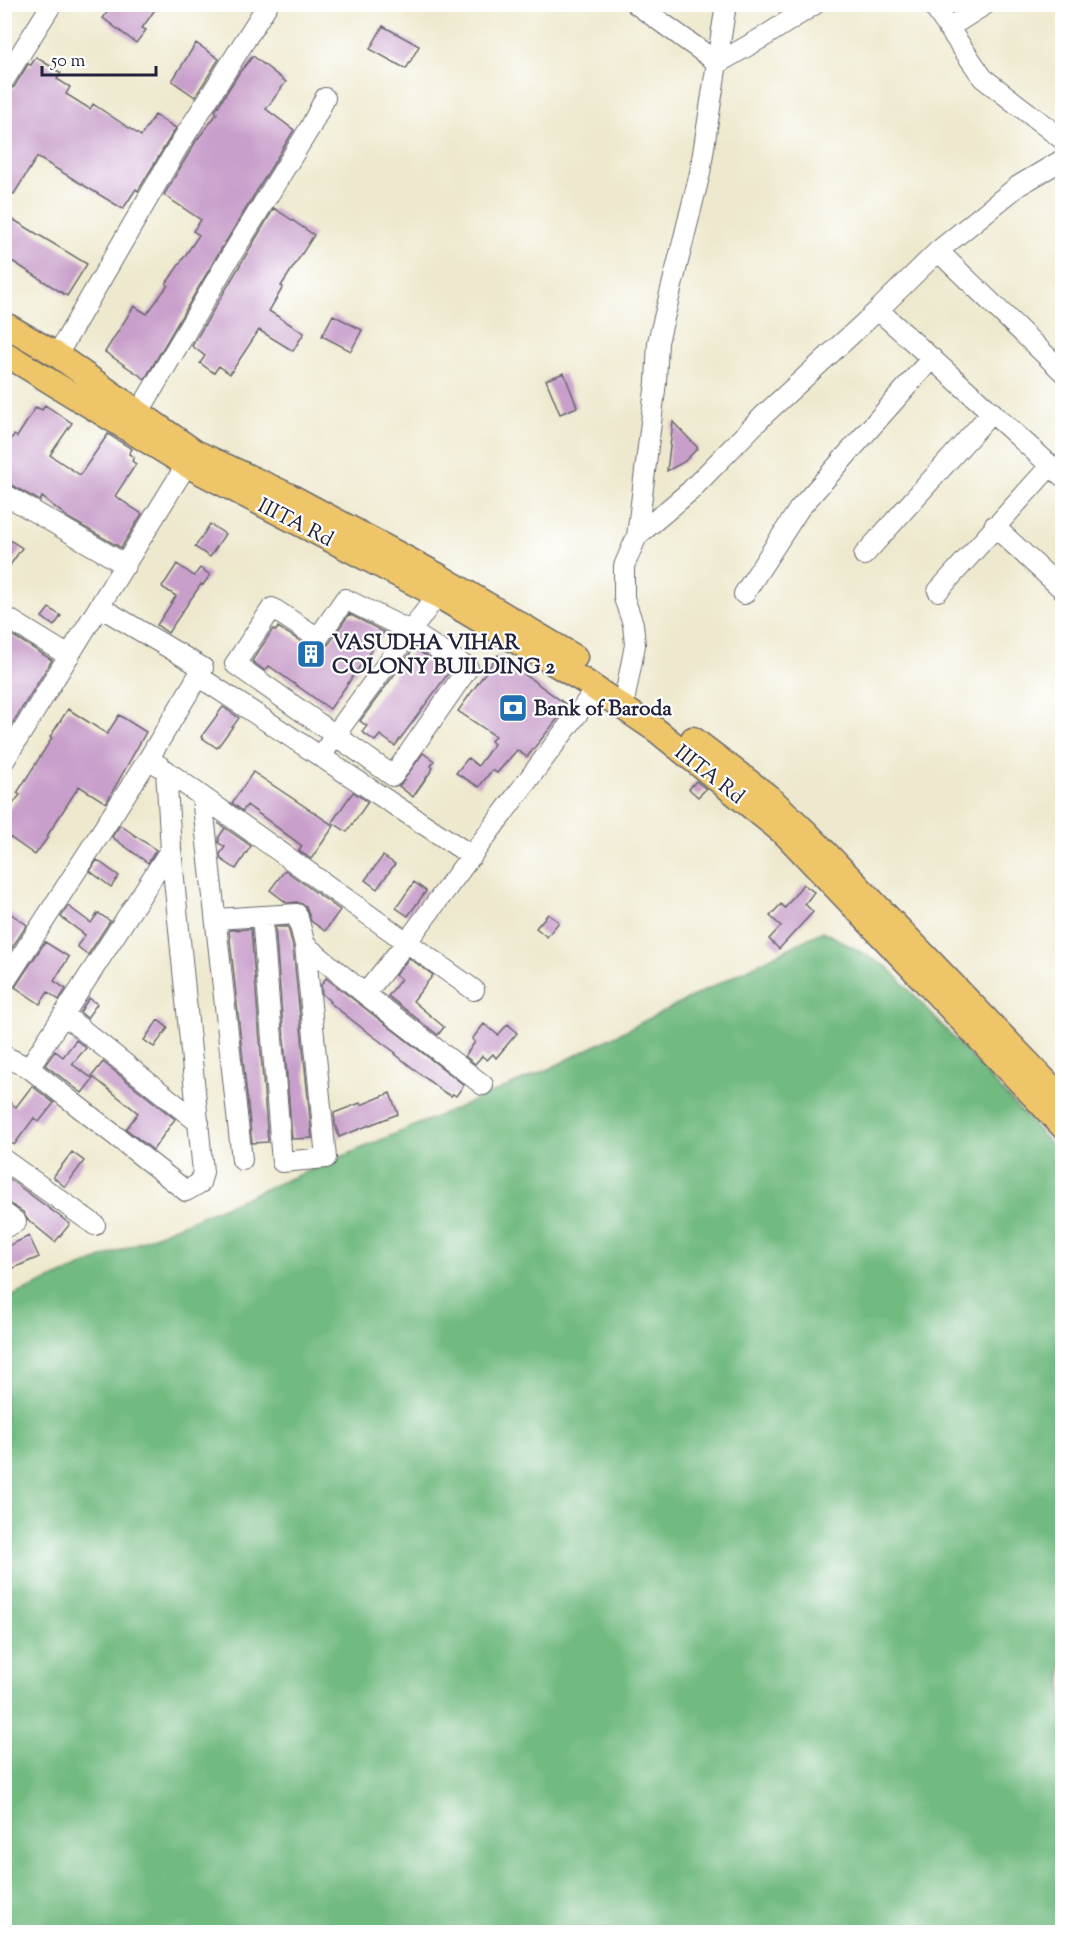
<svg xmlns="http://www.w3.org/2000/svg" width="1067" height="1937" font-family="'Sorts Mill Goudy',serif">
  <rect width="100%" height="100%" fill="#fff"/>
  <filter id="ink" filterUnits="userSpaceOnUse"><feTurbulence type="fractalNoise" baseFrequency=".0167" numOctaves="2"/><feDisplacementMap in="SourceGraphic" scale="12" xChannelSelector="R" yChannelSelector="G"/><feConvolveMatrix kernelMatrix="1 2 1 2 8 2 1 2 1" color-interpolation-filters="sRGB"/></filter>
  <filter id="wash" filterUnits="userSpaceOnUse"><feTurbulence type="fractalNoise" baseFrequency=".008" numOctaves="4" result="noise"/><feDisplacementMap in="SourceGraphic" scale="24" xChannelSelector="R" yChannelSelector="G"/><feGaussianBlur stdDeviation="1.35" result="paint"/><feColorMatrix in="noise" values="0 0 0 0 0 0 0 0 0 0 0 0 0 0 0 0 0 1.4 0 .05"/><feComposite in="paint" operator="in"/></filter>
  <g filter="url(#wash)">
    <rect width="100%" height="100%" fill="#eee9ce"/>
    <!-- forest -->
    <path fill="#71ba80" stroke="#4a6e5e" stroke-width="1.5" d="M823,931L889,968L1062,1156V1932H5V1299L549,1069Z"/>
    <g id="blocks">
      <!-- building -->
      <path fill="#c89eca" d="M113,4H159L142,28L146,30L136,43L103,18Z
        M383,26L419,46L406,69L370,49Z
        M196,43L219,59L195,97L172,81Z
        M253,56L286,82L266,109L294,130L217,256L145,379L105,352L134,306L147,314L168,285L166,284L199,235L193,231L201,220L164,195L196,141L214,118L217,113L215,111L239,73Z
        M36,57L61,73L57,79L70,87L66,94L90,109L93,104L141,136L155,115L176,128L138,191L136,189L123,209L37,157L14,194L4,187V92L14,87L28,64L31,65Z
        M274,208L314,235L281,286L283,287L269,311L304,333L293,351L259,330L230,374L219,366L214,373L200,363L205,356L192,346Z
        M4,214L87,264L67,296L4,256Z
        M333,315L362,330L351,351L322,336Z
        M564,373L577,407L560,414L546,380Z
        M45,405L72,423L50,455L80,475L108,434L132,449L129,454L134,457L132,461L136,464L115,496L142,514L121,548L70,519L42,497L40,501L4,481V448L14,435L17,437L36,407L42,410Z
        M673,422L698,448L684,462L667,471Z
        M210,524L225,534L210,557L195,547Z
        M4,536L22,548L4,574Z
        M177,564L194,576L200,568L210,575L203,585L201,584L168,633L157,625L176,596L162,587Z
        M49,608L61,616L54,626L42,617Z
        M349,614L384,632L330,709L269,666L265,671L252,661L273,629L276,631L278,627L311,648L318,650L328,645Z
        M4,630L52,660L4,737Z
        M414,648L450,671L395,746L380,735L375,741L362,732L367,726L360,721Z
        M498,655L568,706L527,757L517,750L497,773L492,770L479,787L456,773L468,758L478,766L494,744L491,741L495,736L458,711Z
        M223,707L239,718L217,748L201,737Z
        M68,709L107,734L119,715L146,732L106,803L79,786L47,836L48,837L35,855L4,833V815L20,795L17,793L52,738L50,737Z
        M423,753L434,761L431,766L433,768L413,797L399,786Z
        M253,772L334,826L311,859L299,851L302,846L247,805L243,811L232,803Z
        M696,781L706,789L698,797L689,789Z
        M353,792L368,802L347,832L332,822Z
        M218,823L251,846L236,869L221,859L220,854L225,847L219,843V837L225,828Z
        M120,825L156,850L148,863L112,837Z
        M383,856L395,864L377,889L365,880Z
        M97,860L119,876L111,887L90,871Z
        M285,870L340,910L325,931L311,921L306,906L297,902L287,903L270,890Z
        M414,882L426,891L408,916L396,908Z
        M803,884L814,892L805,904L813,912L779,949L769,939L781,926L770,916L781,904L785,908Z
        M68,906L91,923L98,913L110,921L88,955L77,946L85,935L61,917Z
        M4,909L27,925L4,960Z
        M548,914L559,922L547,937L536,928Z
        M275,927H288L293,947L312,1138L292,1139Z
        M251,929L268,1142L252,1143L229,930Z
        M45,942L69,957L54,981L66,989L59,1000L48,992L40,1004L15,987Z
        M409,958L433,975L413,1001L444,1027L438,1035L388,996L401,979L395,975Z
        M326,978L464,1085L456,1096L453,1094L451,1096L442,1091L395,1054L396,1053L362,1028L329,1002L330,1001L322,994L321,985Z
        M89,998L97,1004L87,1018L80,1012Z
        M158,1020L168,1028L154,1047L144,1040Z
        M484,1024L498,1035L508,1024L517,1033L496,1058L493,1054L487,1060L482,1056L475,1064L465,1056L475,1042L472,1039Z
        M76,1040L86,1048L72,1064L93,1079L82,1093L45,1065L55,1051L63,1057Z
        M103,1062L175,1119L153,1150L126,1129L138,1113L92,1076Z
        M32,1086L54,1103L39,1122L34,1118L14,1145L4,1138V1098L16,1107Z
        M390,1093L398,1114L339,1137L335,1124L334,1113L360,1103L361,1105Z
        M72,1152L84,1161L65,1187L53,1177Z
        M4,1175L70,1224L55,1242L27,1219L23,1212L4,1200Z
        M29,1236L39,1257L4,1272V1248Z"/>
    </g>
  </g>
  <g filter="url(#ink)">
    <use href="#blocks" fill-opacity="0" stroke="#69686e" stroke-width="1.5"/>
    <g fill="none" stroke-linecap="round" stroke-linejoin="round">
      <!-- minor casing -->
      <g stroke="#69686e" stroke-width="22">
        <path id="minor" d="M636,4L718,63L765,36L815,4
          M932,4L983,78L1062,139
          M948,28L986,4
          M4,80L52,4
          M938,251L1062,371
          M878,310L1062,476
          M57,355L176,150L268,4
          M139,412L227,262L311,126L325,98
          M4,494L126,565
          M994,526L1062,589
          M637,536L656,382L658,342L700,173L726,4
          M864,555L992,412
          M938,591L1051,465
          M744,594L799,509L932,358
          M4,616L69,656
          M198,676L472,856
          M623,707L635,645L633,624L624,598V566L637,536L690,491L765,414L878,310L938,251L1018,186L1062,160
          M321,757L335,735L235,664L272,608L318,638L345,599L410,631L468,668L393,776L335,735L437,595
          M4,761L193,454
          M158,765L474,990
          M202,797L242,1160
          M216,919L297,914L305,945L326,1158L282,1162L262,916
          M305,945L365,994L483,1085
          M4,983L149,758L203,668L100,607
          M365,994L406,943L596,689
          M64,1015L199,1123
          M4,1056L29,1068L186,1191L200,1183L203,1172L171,849L166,770
          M29,1068L171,849
          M4,1160L95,1225
          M4,1213L16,1222L4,1228"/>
      </g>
      <!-- major casing -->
      <g stroke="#69686e" stroke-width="27">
        <path id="major" d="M4,324L57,355L195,452L290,496L439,576L575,657
          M4,353L185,464L437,595L584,681L656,730L786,835L1062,1126
          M693,739L769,797L807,833L1062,1098"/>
      </g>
      <!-- minor -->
      <use href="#minor" stroke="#fff" stroke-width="20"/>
      <!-- major -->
      <use href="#major" stroke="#eec569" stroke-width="24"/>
    </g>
  </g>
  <!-- icons -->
  <defs>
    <g id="building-square" transform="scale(1.5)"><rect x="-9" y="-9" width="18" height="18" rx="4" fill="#1f6fb2" stroke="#fff"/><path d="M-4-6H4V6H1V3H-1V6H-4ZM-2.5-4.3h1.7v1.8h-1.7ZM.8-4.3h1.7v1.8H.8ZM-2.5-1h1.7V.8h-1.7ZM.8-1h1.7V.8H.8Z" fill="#fff"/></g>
    <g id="bank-square" transform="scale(1.5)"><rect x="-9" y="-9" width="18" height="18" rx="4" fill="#1f6fb2" stroke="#fff"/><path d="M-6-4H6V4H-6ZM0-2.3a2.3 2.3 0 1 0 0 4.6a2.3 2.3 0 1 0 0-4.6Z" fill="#fff"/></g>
  </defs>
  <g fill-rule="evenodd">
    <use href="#building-square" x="311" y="654"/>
    <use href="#bank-square" x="513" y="708"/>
  </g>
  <g text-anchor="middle" stroke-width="4.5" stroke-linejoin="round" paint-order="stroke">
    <!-- street labels -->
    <g font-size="21" fill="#22223b" stroke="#fff">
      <text transform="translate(296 522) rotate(27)" y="7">IIITA Rd</text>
      <text transform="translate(710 774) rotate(38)" y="7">IIITA Rd</text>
    </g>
    <!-- poi labels -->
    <g font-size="21" font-weight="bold" fill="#22223b" stroke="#fff" text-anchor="start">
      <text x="332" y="649">VASUDHA VIHAR<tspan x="332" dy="24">COLONY BUILDING 2</tspan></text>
      <text x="534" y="715">Bank of Baroda</text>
    </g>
  </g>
  <!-- margin -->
  <rect width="1067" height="1937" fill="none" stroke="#fff" stroke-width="24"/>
  <!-- scale -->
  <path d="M42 66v9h114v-9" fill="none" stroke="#22223b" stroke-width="3"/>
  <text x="51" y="66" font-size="18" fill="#22223b" stroke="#ffffff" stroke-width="4.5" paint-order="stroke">50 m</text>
</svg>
